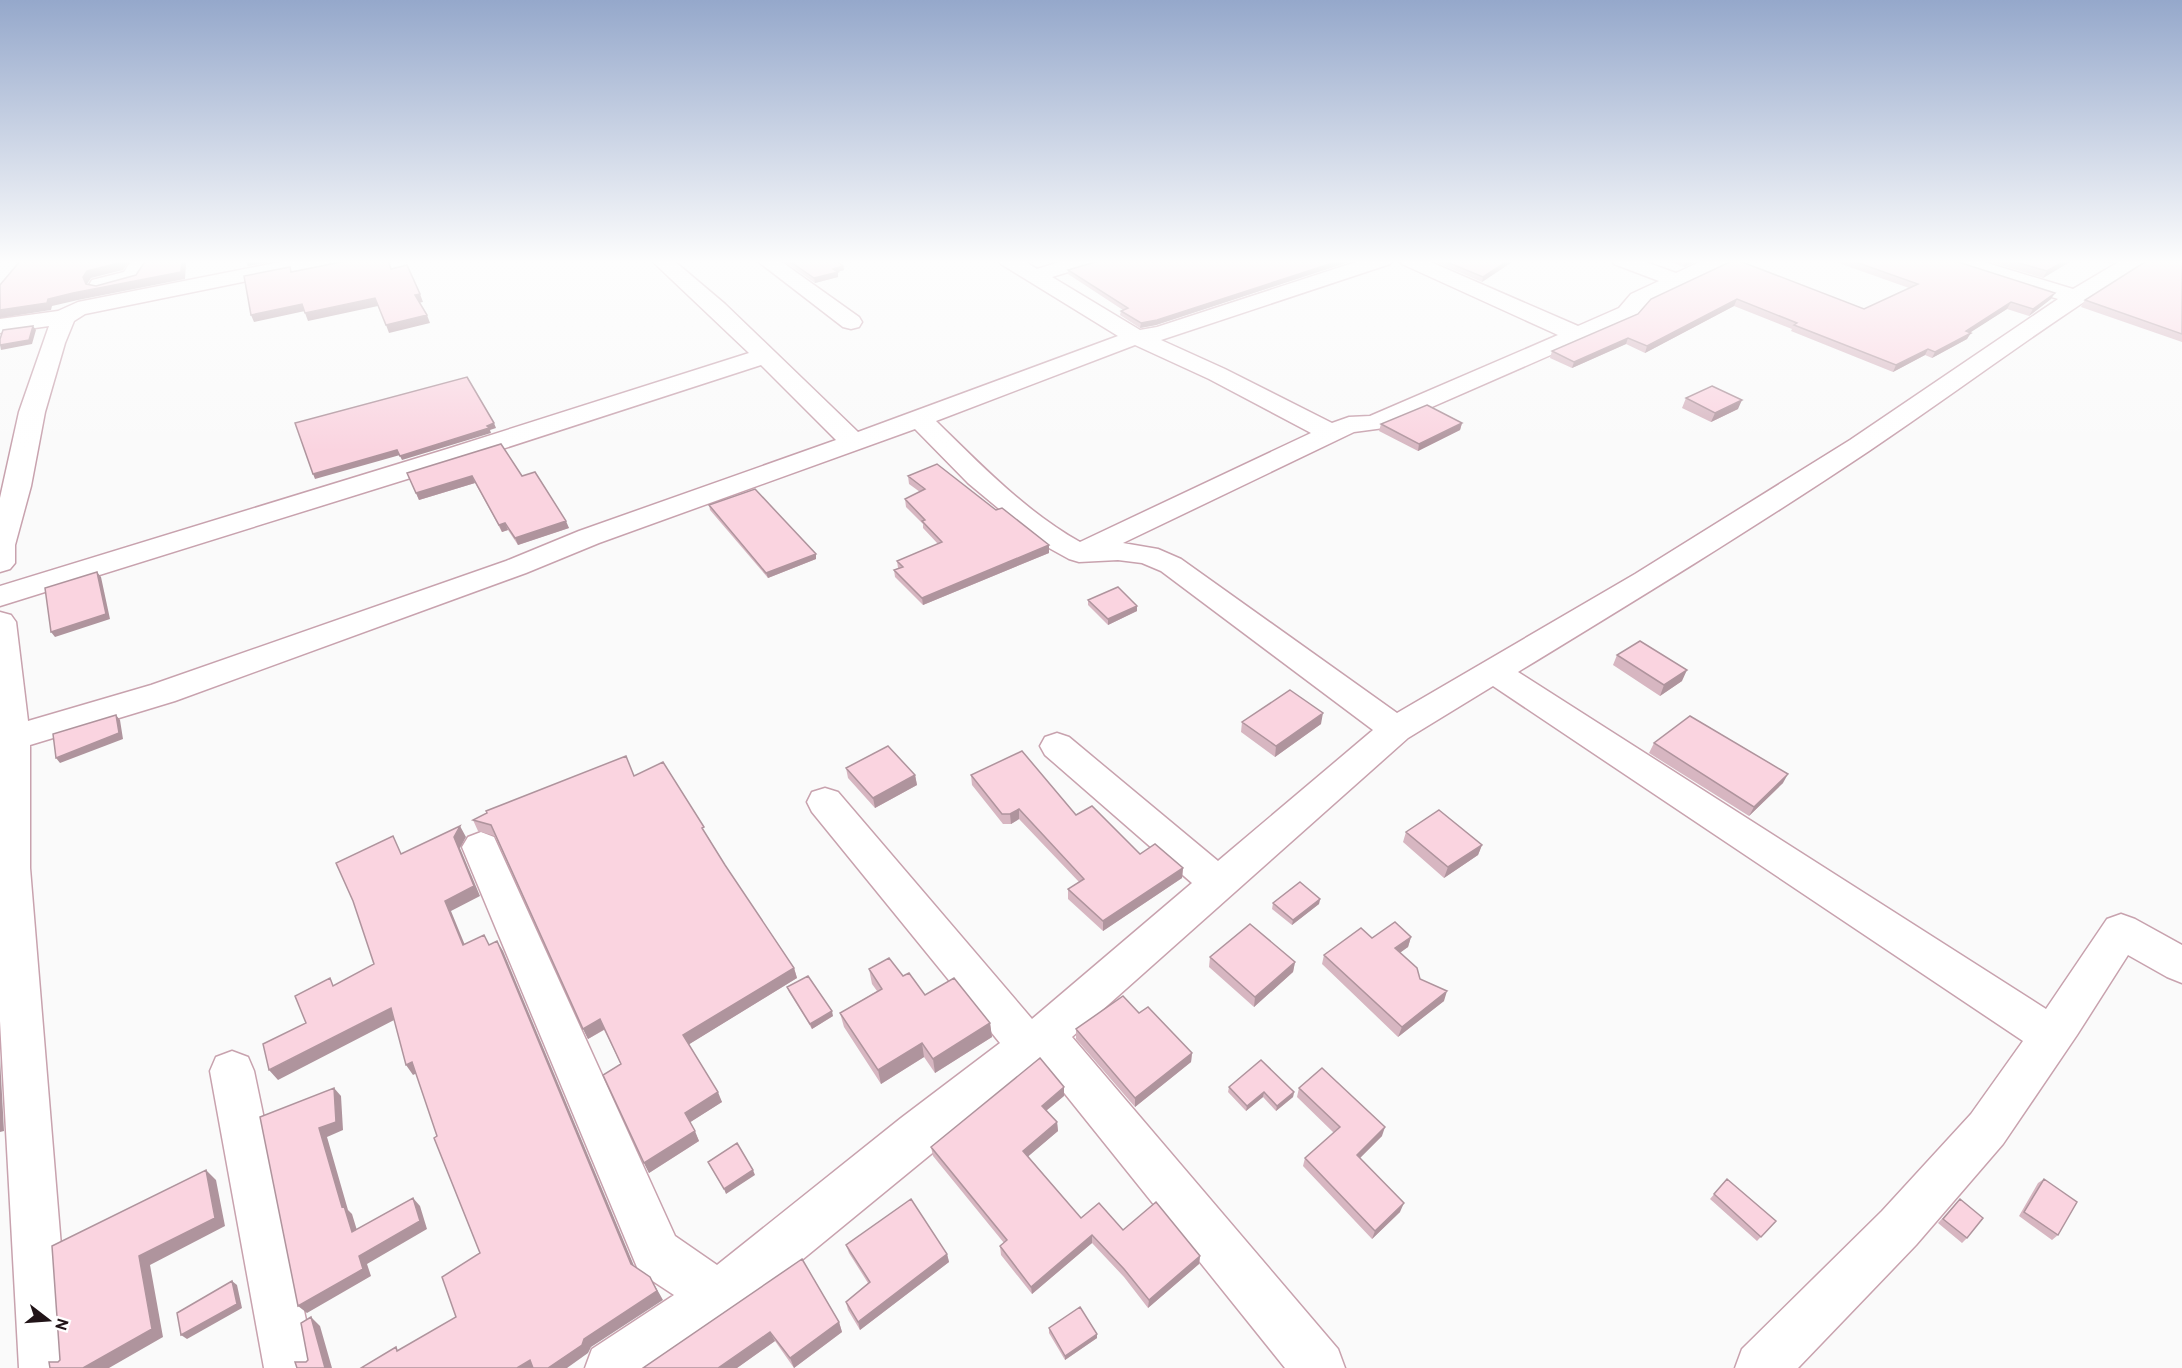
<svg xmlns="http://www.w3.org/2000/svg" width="2182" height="1368" font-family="Overpass,sans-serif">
  <rect width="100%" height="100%" fill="#fafafa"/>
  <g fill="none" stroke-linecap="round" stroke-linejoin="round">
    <!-- minor casing -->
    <g stroke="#c8a2ae" stroke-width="3">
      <path id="minor" d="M132,260H152L139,280L100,291L92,290L89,285L92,280L124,272Z
        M290,260H331L328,264L321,266L85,314L74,321L65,343L45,412L31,486L15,545V563L10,569L0,572V498L19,412L49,326L0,333V319L58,311L78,302Z
        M651,260H673L725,304L858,432L1118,336L1001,264L998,260H1023L1037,269L1066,260H1097L1094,264L1052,277L1140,330L1157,327L1362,260H1393L1390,264L1161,340L1225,369L1332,423L1349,417L1370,416L1558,335L1402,264L1399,260H1426L1578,326L1619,308L1631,294L1659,281L1614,264L1611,260H1640L1676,273L1704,260H1730L1727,264L1647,304L1635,318L1384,428L1354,432L1123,543L1158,549L1181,559L1397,713L1635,574L1850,440L2058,299L1949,264L1946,260H1977L2073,289L2122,260H2146L2143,264C2049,322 1961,389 1869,451C1754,528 1636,600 1518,672L2046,1009L2107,919L2121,914L2135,919L2182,945V983L2167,977L2128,955L2077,1035L2003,1144L1916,1245L1798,1368H1735L1742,1349L1882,1211L1971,1114L2023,1041L1493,686L1408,738L1072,1037L1338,1349L1345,1368H1285L1041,1064L736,1314L657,1368H585L592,1349L674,1295L639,1272L462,847L468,837L481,832L494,837L675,1236L717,1265L901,1118L1000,1043L812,812L807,802L812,792L825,788L838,792L1032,1019L1192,883L1045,755L1040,746L1045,737L1057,733L1069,737L1218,861L1373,730L1161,571L1142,563L1118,560L1079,562L1069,559L1040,543L968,483L915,429L599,543L526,573L175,701L30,745V868L71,1368H19L0,1021V612L11,615L16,622L28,721L151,685L506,561L579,531L836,440L761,365L465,461L0,606V586L447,449L749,353ZM1135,345L1209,379L1311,433L1080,542C1026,512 980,464 936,421Z
        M756,260H779L859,317L862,322L859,327L851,329L843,327Z
        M232,1051L248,1057L254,1071L316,1368H264L210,1071L216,1057Z"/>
    </g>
    <!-- minor -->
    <use href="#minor" fill="#fff" fill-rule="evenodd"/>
  </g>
  <!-- wall -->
  <path fill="#d7b6c1" d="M785,260H835L843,266L844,270L837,272L838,277L815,283L785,262Z
    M1096,260H1355L1156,325L1140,328L1120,315L1121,311L1123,310L1068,274V270L1095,262Z
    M1431,260H1515L1482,282Z
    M1666,260H1699L1684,267Z
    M1734,260L1864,309L1909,288L1830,260H1952L2051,299L2029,316L2007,309L1970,332L1967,339L1932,358L1925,355L1893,372L1791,331L1792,329L1734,306L1645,353L1626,344L1572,368L1550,358L1552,351L1638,314Z
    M1984,260H2073L2043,278Z
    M2098,260H2118L2111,264Z
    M2182,260V342L2081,307L2085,300Z
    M1686,398L1738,409L1711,422L1682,408Z
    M1462,423L1460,430L1418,451L1379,431L1381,424Z
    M407,473L522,476L569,528L518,545L508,530L502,532L475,483L419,500Z
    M908,476L1049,553L923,605L895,577L894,570L898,568L897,561L938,544L923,528V524L906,507L905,499L920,492L909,484Z
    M709,505L816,554V559L768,578L710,510Z
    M1088,600L1137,611L1108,625L1088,605Z
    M1617,655L1682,681L1660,696L1613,665Z
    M1242,722L1321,724L1275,757L1241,732Z
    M1654,743L1783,783L1749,816L1649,753Z
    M846,768L915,775L917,785L875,808L848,778Z
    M971,775L1076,815L1140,854L1183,868L1182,878L1103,931L1068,899V889L1079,882L1019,819L1011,824H1003L972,785Z
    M634,776L708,837L725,865L794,968L797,978L689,1044L722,1102L690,1122L699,1141L649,1173L644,1163L621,1064L604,1030L588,1039L495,836L478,831L473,820Z
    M1406,832L1482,845L1478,855L1444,878L1403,842Z
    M1320,899L1319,904L1292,925L1272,909L1273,903Z
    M1411,937L1408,947L1400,952L1420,979L1444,1001L1398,1037L1322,964L1324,955L1372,938Z
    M1210,957L1295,962L1293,972L1254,1007L1209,967Z
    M869,969L903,976L925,995L990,1023L992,1037L935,1073L924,1057L881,1084L844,1027L840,1013L877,991L872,984Z
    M787,987L833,1016L812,1029L789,992Z
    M1139,1013L1192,1053L1191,1062L1135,1107L1076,1039V1029Z
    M1229,1087L1294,1092L1293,1097L1276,1111L1263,1097L1246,1111L1228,1092Z
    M1299,1088L1382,1136L1360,1158L1400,1212L1372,1239L1303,1166L1305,1158L1334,1133L1297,1097Z
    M1064,1096L1046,1111L1057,1122L1058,1131L1028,1156L1081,1218L1123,1230L1200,1256L1199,1264L1148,1308L1124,1277L1092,1243L1032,1294L1001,1255L1000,1246L1004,1243L933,1156L931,1147Z
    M1727,1179L1776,1221L1757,1241L1710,1199Z
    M2044,1179L2058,1235L2052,1240L2019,1216L2038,1183Z
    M1960,1199L1967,1238L1962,1243L1938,1223Z
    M846,1245L947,1254L949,1262L860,1330L848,1310L846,1302L868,1283L849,1253Z
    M802,1259L839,1322L842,1332L794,1368L775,1341L737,1368Z
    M1049,1328L1097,1338L1065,1360L1049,1333Z"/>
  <!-- shaded-wall -->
  <path fill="#af949d" d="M121,260H130L123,270L91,278L87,284L89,290L181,272L182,260H187L186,264L185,279L78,300L52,306L51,310L0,318V310L48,299L86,284L83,277L87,271Z
    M255,260H280L248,266L246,262Z
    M1342,260H1355L1156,325L1140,328L1141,323Z
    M1509,260H1515L1482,282L1483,277Z
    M1688,260H1699L1684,267L1686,261Z
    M2066,260H2073L2043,278L2047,271Z
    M843,266L844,270L834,273L833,269Z
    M838,272V277L815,283L814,278Z
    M2055,293L2051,299L2029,316L2033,309Z
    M420,294L423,302L418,303L415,295Z
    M375,298L378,306L308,321L305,313Z
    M1737,299L1734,306L1645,353L1647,346Z
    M2011,302L2007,309L1968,334L1971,333L1967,339L1932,358L1935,352Z
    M302,304L305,311L254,322L251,315Z
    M427,315L430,323L389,333L386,325Z
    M33,326L36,330L32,344L1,350L0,345Z
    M1628,338L1626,344L1572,368L1574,362Z
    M1928,349L1925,355L1893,372L1896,365Z
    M1742,400L1738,409L1711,422L1715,413Z
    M494,423L496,428L490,430L491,433L402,460L400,456Z
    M1462,423L1460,430L1418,451L1419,444Z
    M397,450L400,455L315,479L313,474Z
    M472,476L475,483L419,500L416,493Z
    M566,521L569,528L518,545L515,538Z
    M505,523L508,530L502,532L499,525Z
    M1049,545V553L923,605L922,598Z
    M816,554V559L768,578L766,573Z
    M97,572L101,577L110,619L55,637L51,632Z
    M1137,606V611L1108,625V619Z
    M1687,670L1682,681L1660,696L1664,685Z
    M1323,713L1321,724L1275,757L1276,746Z
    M116,715L120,720L123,739L60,763L56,758Z
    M1788,774L1783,783L1749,816L1754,807Z
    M915,775L917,785L875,808L873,798Z
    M1019,809V819L1011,824L1010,814Z
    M460,826L466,837L460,848L480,896L451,911L469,955L463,945L445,901L454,837Z
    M1482,845L1478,855L1444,878L1448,867Z
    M1183,868L1182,878L1103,931V921Z
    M1320,899L1319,904L1292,925L1293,920Z
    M1411,937L1408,947L1393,958L1395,948Z
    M497,941L503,951L637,1273L631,1264Z
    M1295,962L1293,972L1254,1007L1255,997Z
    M794,968L797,978L688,1045L683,1035Z
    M1447,991L1444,1001L1398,1037L1402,1027Z
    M391,1008L398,1018L278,1080L269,1070Z
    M832,1011L833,1016L812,1029L810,1024Z
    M600,1019L605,1029L588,1039L583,1029Z
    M990,1023L992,1037L935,1073L933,1059Z
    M922,1043L924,1057L881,1084L878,1070Z
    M1192,1053L1191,1062L1135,1107V1098Z
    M0,1058L4,1131L0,1132Z
    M412,1062L419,1072L413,1075L406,1065Z
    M1064,1087V1096L1042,1114V1106Z
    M334,1088L341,1096L343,1130L327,1137L348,1210L352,1214L360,1240L352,1232L342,1207L319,1128Z
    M718,1092L722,1102L689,1123L685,1113Z
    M1264,1092L1263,1097L1246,1111L1247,1106Z
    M1294,1092L1293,1097L1276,1111L1277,1106Z
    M1057,1122L1058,1131L1024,1160L1023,1151Z
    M1385,1127L1382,1136L1354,1164L1357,1155Z
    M695,1131L699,1141L649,1173L644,1163Z
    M206,1170L216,1180L225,1226L150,1265L163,1337L109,1368H83L139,1256Z
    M753,1170L755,1175L726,1194L724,1189Z
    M413,1198L420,1206L427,1229L367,1264L371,1276L307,1313L298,1306L359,1256Z
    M1404,1203L1400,1212L1372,1239L1375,1231Z
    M1092,1235V1243L1032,1294L1031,1287Z
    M947,1254L949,1262L860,1330L858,1322Z
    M1200,1256L1199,1264L1148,1308L1149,1300Z
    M650,1277L663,1300L591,1347L588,1353L567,1368H548L584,1339Z
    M232,1281L237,1285L242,1308L187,1339L181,1335Z
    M311,1317L320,1326L332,1368H325Z
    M839,1322L842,1332L794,1368L790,1358Z
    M770,1332L775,1341L737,1368H718Z
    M1097,1334V1338L1065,1360V1356Z
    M530,1360L537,1368H517Z"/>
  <!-- building -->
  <path fill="#fad4e0" stroke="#af949d" stroke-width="1.5" d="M21,260H121L119,263L87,271L83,277L86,284L96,286L136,275L146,260H182L181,272L73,293L48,299L47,303L0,310V285Z
    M351,260H388L391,269L407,265L420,294L415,295L427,315L386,325L375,298L305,313L302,304L251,315L244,276L290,267L291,272Z
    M788,260H835L843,266L833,269L838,272L814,278Z
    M1096,260H1342L1157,320L1141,323L1121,311L1128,308L1068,270L1095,262Z
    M1442,260H1509L1483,277Z
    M1734,260H1737L1864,309L1918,284L1850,260H1952L2055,293L2033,309L2011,302L1966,331L1971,333L1935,352L1928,349L1896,365L1794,325L1797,323L1737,299L1647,346L1628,338L1574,362L1552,351L1638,314L1651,299Z
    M2009,260H2066L2047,271Z
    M2148,260H2182V334L2085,300Z
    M33,326L29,340L0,345V339L3,330Z
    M467,377L494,423L487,426L489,428L400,456L397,450L313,474L295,423Z
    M1712,386L1742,400L1715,413L1686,398Z
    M1427,405L1462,423L1419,444L1381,424Z
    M501,444L522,476L535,472L566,521L515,538L505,523L499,525L472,476L416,493L407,473Z
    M937,464L996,510L1002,508L1049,545L922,598L894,570L903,567L897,561L942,542L922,521L925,520L905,499L925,489L908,476Z
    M755,489L816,554L766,573L709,505Z
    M97,572L106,614L51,632L45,588Z
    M1118,587L1137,606L1108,619L1088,600Z
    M1640,641L1687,670L1664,685L1617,655Z
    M1290,690L1323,713L1276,746L1242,722Z
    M116,715L119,733L56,758L53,734Z
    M1690,716L1788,774L1754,807L1654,743Z
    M888,746L915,775L873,798L846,768Z
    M1022,751L1076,815L1092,806L1140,854L1155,844L1183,868L1103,921L1068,889L1084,879L1019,809L1010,814H1002L971,775Z
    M626,756L634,776L663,762L704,827L702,828L725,865L794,968L683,1035L718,1092L685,1113L695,1131L644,1163L603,1075L621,1064L600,1019L583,1029L491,825L473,820L487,813L486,811Z
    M1439,810L1482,845L1448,867L1406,832Z
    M460,826L454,837L474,886L445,901L463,945L484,935L489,945L497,941L631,1264L650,1277L657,1291L584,1339L582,1345L548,1368H533L530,1360L517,1368H361L396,1347L397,1351L456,1317L442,1277L480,1253L434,1138L437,1136L412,1062L406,1065L391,1008L269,1070L263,1044L306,1023L295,996L330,978L333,986L374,964L353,901L336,863L393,836L401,854Z
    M1300,882L1320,899L1293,920L1273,903Z
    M1395,922L1411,937L1395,948L1417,968L1420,979L1447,991L1402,1027L1324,955L1361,928L1372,938Z
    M1250,924L1295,962L1255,997L1210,957Z
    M889,958L903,976L909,973L925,995L954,978L990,1023L933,1059L922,1043L878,1070L840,1013L882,989L869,969Z
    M808,976L832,1011L810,1024L787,987Z
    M1123,996L1139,1013L1148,1007L1192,1053L1135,1098L1076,1029Z
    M1040,1058L1064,1087L1042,1106L1057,1122L1023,1151L1081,1218L1099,1203L1123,1230L1156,1202L1200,1256L1149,1300L1124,1269L1092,1235L1031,1287L1000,1246L1007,1240L931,1147Z
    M1261,1060L1294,1092L1277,1106L1264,1092L1247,1106L1229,1087Z
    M1322,1068L1385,1127L1357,1155L1404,1203L1375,1231L1305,1158L1340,1127L1299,1088Z
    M334,1088L336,1122L319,1128L342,1207L344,1206L352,1232L413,1198L420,1221L359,1256L363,1269L298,1306L260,1117Z
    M737,1143L753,1170L724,1189L708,1162Z
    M206,1170L215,1218L139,1256L152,1329L83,1368H50L49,1362H58L60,1360L52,1246Z
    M1727,1179L1776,1221L1761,1237L1714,1194Z
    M2044,1179L2077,1202L2058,1235L2024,1212Z
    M911,1199L947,1254L858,1322L846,1302L870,1282L846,1245Z
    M1960,1199L1983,1218L1967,1238L1943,1219Z
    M802,1259L839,1322L790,1358L770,1332L718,1368H643Z
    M232,1281L237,1304L181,1335L177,1313Z
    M1080,1307L1097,1334L1065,1356L1049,1328Z
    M311,1317L325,1368H297L295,1362H306L308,1360L301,1323Z"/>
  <!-- sky -->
  <linearGradient id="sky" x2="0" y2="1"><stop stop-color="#95a8cb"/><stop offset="0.58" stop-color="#fdfdfd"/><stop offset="1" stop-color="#fdfdfd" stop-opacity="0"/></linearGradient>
  <rect width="2182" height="451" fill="url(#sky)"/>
  <!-- north arrow -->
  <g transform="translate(48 1320) rotate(107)" stroke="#ffffff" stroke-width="4.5" paint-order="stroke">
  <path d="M0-4.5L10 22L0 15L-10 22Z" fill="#211418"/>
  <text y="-9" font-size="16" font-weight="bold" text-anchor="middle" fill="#211418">N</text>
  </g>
</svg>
